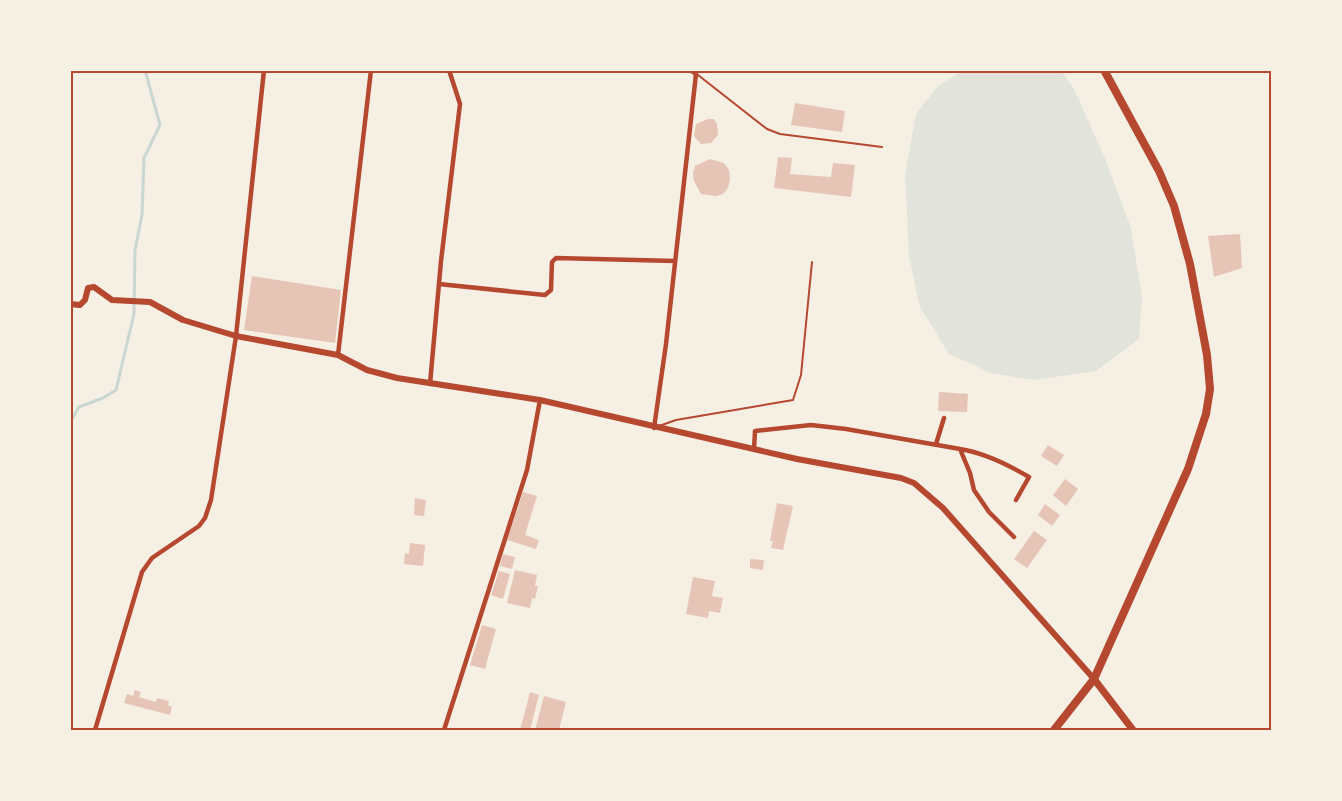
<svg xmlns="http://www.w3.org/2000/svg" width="1342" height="801" font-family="Figtree,sans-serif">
  <rect width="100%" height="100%" fill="#f6efe4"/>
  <!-- green -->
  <path fill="#e2e4dc" d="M962,71H1061L1073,87L1105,158L1131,228L1142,298L1139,339L1096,371L1034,380L991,373L949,354L920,307L909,256L905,175L916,114L938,86Z"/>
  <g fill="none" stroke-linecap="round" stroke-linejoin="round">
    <!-- stream -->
    <path stroke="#c9d6d2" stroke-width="3" d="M70,422L79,407L103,398L116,390L134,314L135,250L142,215L144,158L160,125L145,70"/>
  </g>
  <!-- building -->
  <path fill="#e6c5b7" d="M795,103L845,111L842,132L791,125Z
    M708,119H714L717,124L718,135L711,143L701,144L694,136L696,124Z
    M778,157L792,158L790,174L831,177L833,163L855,165L851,197L774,188Z
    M710,159L724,163L729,170L730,179L728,188L723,194L716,196L701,194L694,181L693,173L695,166Z
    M1240,234L1242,268L1214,277L1208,236Z
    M252,276L341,290L335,343L244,330Z
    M939,392L968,394L967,412L938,411Z
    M1048,445L1064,455L1057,466L1041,456Z
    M1065,479L1078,489L1066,506L1053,495Z
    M523,492L537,496L525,535L539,540L536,549L507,540Z
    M415,498L426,500L424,516L414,515Z
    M777,503L793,506L783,550L771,548L773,541H770Z
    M1045,504L1060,515L1052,526L1038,515Z
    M1034,531L1047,540L1027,568L1014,559Z
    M410,543L425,545L423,566L404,564L405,553L409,554Z
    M503,554L515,557L512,569L500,566Z
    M750,559L764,560L763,570L750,568Z
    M515,570L537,575L535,586H538L535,599L532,598L530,608L507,603Z
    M499,571L510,574L503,599L491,595Z
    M693,577L715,581L712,596L723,598L720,613L709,611L708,618L686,614Z
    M482,625L496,629L485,669L470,665Z
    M135,690L141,692L139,697L156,702L157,698L169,701L168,705L172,707L170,715L124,703L127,694L133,696Z
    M530,692L539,695L530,730H520Z
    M544,696L566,702L559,730H535Z"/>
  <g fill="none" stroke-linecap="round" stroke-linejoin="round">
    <!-- service -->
    <path stroke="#b5482f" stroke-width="2" d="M698,75L767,129L780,134L882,147
      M659,426L676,420L793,400L801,375L812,262"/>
    <!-- minor -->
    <path stroke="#b5482f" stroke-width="4.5" d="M439,284L545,295L551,290L552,262L556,258L675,261
      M338,355L371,70
      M430,384L441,261L460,104L449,70
      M654,428L666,344L696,74L690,70
      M936,444L944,418
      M754,449L755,431L811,425L846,429L960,449L970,473L974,490L989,512L1014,537
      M960,449C985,453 1007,464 1029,477L1016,500
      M95,730L142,572L152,558L199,526L205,518L211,500L236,336L264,70
      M444,730L527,470L540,400"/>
    <!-- tertiary -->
    <path stroke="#b5482f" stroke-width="6" d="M70,304L80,305L85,300L88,288L94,287L112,300L150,302L183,320L236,336L338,355L367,370L397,378L540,400L797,459L901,478L914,483L943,508L1094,679"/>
    <!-- secondary -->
    <path stroke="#b5482f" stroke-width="7" d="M1094,679L1133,730"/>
    <!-- primary -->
    <path stroke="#b5482f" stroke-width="8" d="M1054,730L1094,679L1188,469L1206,414L1210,389L1207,355L1190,264L1174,206L1159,171L1104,70"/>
  </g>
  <!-- border -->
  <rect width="1342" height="801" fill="none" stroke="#f6efe4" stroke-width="144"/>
  <rect x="72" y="72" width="1198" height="657" fill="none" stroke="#b5482f" stroke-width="2"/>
</svg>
